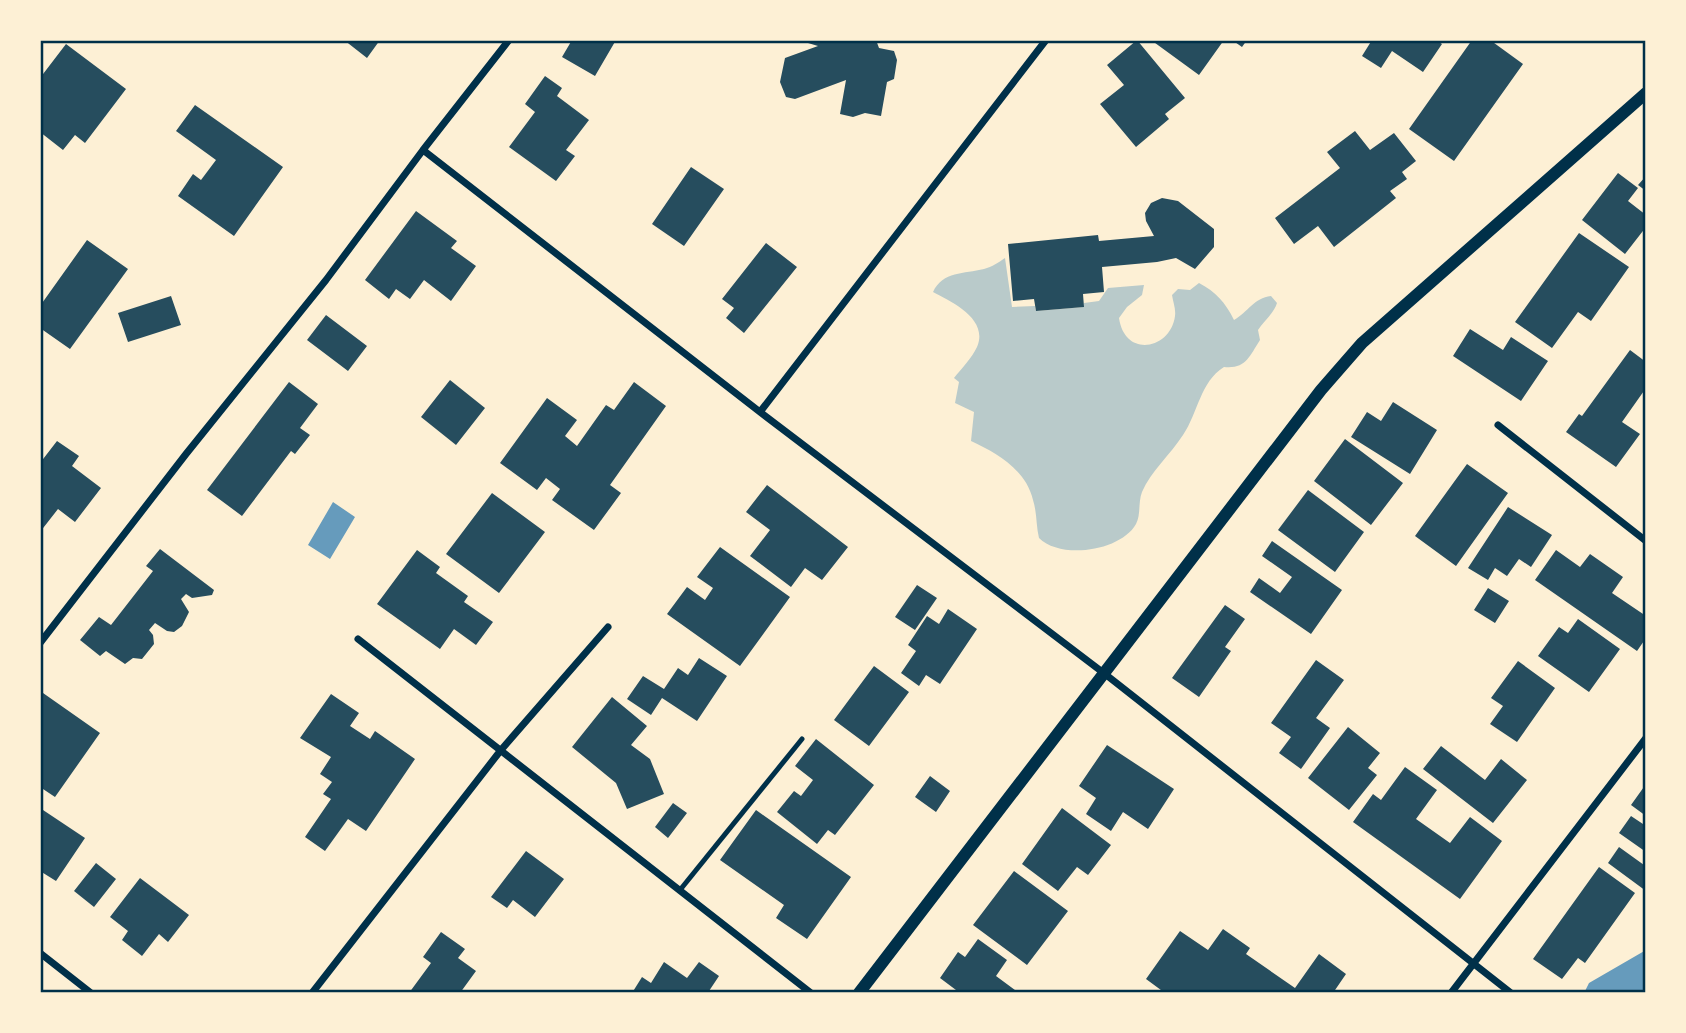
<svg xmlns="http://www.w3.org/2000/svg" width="1686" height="1033" font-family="Helvetica,sans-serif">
  <rect width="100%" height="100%" fill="#fdf0d5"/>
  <!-- green -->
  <path fill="#b9caca" d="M1005,258L1012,307L1035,306L1036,311L1083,307L1084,303L1099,301L1108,288L1144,285L1142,295L1127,307L1119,318C1125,359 1171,349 1175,316C1176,309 1173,302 1172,295L1178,289L1190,290L1199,283C1216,292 1225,302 1234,320C1248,312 1254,298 1271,296L1277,303C1274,313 1264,321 1258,330L1260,340C1249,357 1246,369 1224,367C1200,382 1198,413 1183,435C1170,455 1151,471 1142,492C1138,502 1141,515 1136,524C1121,551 1061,560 1039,538C1036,526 1037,512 1033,500C1026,470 997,453 971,441L974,412L955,403L959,382L954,378C961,369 972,358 977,347C989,319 952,302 933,292C943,271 964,274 984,269C992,267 999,262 1005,258Z"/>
  <!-- water -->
  <path fill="#669bbc" d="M333,502L355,517L330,559L308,545Z
    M1646,950V993H1584L1589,983Z"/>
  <!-- building -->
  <path fill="#264d5e" d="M344,40H380L367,58Z
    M572,40H616L595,76L562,57Z
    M798,40H876L879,48L894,51L897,60L894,79L887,82L881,116L865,113L853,117L840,114L846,80L795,99L786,97L780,82L785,58L818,46Z
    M1137,40L1185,98L1165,114L1169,119L1136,147L1100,104L1124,85L1107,65Z
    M1151,40H1224L1199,75Z
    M1232,40H1247L1242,47Z
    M1372,40H1436L1442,44L1423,72L1392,51L1381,68L1362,56Z
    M1472,40H1490L1523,64L1454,161L1409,129Z
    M66,44L126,89L85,143L75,135L63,150L40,132V78Z
    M545,76L562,88L557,96L589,120L566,150L575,156L556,181L509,147L535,112L525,104Z
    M195,105L283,167L234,236L178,196L193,174L201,180L216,160L176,131Z
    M1355,131L1370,150L1394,133L1416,161L1402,172L1407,179L1390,191L1396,198L1334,247L1318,226L1294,244L1275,218L1340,168L1327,152Z
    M691,167L724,189L684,246L652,224Z
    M1618,173L1638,188L1628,201L1646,215V227L1625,254L1582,220Z
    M1646,176V191L1638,185Z
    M1162,198L1178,201L1214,229V247L1195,269L1176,258L1157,262L1102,267L1104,292L1083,294L1084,307L1036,311L1034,299L1013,301L1008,244L1098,235L1099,241L1154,236L1146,221L1145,213L1151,203Z
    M416,211L457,241L451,248L476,266L451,301L424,280L410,299L396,289L389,299L365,280Z
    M1579,233L1629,267L1591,321L1578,312L1552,348L1515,322Z
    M87,240L128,269L70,349L40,328V306Z
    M766,243L797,267L744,333L726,318L734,308L722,299Z
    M171,296L181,325L128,342L118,313Z
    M326,315L367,346L348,371L307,340Z
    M1470,329L1503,350L1511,337L1548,361L1521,401L1453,356Z
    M1630,350L1646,362V388L1622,422L1640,434L1616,467L1566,432L1579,414L1582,416Z
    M450,380L485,408L456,445L421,417Z
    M289,382L318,404L300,428L310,435L295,454L291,451L242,516L207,490Z
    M634,382L666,406L610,485L621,493L594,530L552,500L560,489L546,478L537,490L500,463L547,398L577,420L565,436L577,446L606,405L614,410Z
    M1393,402L1437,430L1410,474L1351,437L1367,412L1381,421Z
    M1345,439L1403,483L1371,525L1314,481Z
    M57,441L79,456L72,466L101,488L75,522L58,509L40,532V463Z
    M1467,464L1508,493L1456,566L1415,536Z
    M767,485L848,547L822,580L805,568L791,587L750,556L770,530L746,512Z
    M1308,490L1364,532L1335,572L1278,530Z
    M492,493L545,532L499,593L446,554Z
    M1508,507L1552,535L1531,567L1519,559L1507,576L1495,568L1488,580L1468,568Z
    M1272,541L1342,590L1311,634L1250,592L1259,578L1280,593L1292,577L1262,556Z
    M720,547L790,597L740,666L667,614L687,587L705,600L713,588L697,577Z
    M160,549L214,590L212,595L192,598L186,594L181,599L189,612L182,626L174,632L167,631L155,623L149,630L153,635L154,644L142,659L133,658L125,664L106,651L100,656L80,640L99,617L111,625L153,571L146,566Z
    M417,550L440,567L436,573L468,596L464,602L493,622L476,645L454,629L440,649L377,604Z
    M1556,550L1580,567L1590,554L1623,577L1612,593L1646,616V638L1637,651L1535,580Z
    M917,585L937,598L915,630L895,617Z
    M1488,588L1509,601L1495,623L1474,610Z
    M1225,605L1245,619L1225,647L1231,651L1199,697L1172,678Z
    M948,609L977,629L940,684L926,675L919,686L901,673L916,651L908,645L927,616L939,624Z
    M1578,619L1620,649L1589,692L1538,656L1559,627L1568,633Z
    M699,658L727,676L697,721L662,698L651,715L627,699L643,676L664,689L678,668L688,675Z
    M1316,660L1344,680L1316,718L1330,728L1301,769L1279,753L1291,737L1271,723Z
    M1518,661L1555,688L1517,742L1490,724L1503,706L1491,698Z
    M874,666L909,692L869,746L834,720Z
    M43,693L100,733L55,797L40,787V697Z
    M331,694L359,713L350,726L370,739L375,731L415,759L366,831L348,819L325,851L305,837L331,799L323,794L332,782L320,774L331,757L300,738Z
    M612,697L647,726L631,745L650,759L664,794L627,809L616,783L572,747Z
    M1348,727L1380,753L1368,768L1377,775L1349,810L1308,778Z
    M816,739L874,785L835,835L828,830L817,844L777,812L794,791L801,796L813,780L795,766Z
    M1107,745L1174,789L1148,829L1123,812L1111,831L1086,814L1096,798L1079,786Z
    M1441,746L1485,780L1501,759L1527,780L1493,823L1423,769Z
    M1405,767L1437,790L1416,819L1450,843L1470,817L1502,841L1460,899L1353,822L1373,794L1381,800Z
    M930,776L950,791L936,812L915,797Z
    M1646,784V816L1631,805Z
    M673,803L687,813L668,838L655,827Z
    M40,808L85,838L56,881L40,871Z
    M1062,808L1111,845L1088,875L1077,867L1058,891L1022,864Z
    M756,810L851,877L807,939L776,918L784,905L720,860Z
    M1631,816L1646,826V852L1619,833Z
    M1619,847L1644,865L1646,862V891L1608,863Z
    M526,851L564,879L535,917L513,900L507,908L491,897Z
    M96,863L116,879L94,907L74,891Z
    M1599,867L1635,893L1585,963L1578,958L1562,979L1533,959Z
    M1014,871L1068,911L1027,965L973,925Z
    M140,878L189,915L168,942L159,934L142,956L122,940L128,931L110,917Z
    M1223,929L1250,948L1246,954L1295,988L1319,954L1346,974L1333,993H1165L1146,979L1180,931L1208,950Z
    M441,932L465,949L458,958L476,971L460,993H409L431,963L423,957Z
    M978,939L1007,960L996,976L1019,993H960L940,978L958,952L965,957Z
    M664,962L687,978L699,962L719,976L709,991L712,993H632L642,977L651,983Z"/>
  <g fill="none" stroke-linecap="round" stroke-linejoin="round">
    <!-- service -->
    <path stroke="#003049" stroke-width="5" d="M680,890L802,739"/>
    <!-- minor -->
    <path stroke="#003049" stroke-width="7" d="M423,150L760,412L1105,674L1511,993
      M760,412L1046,40
      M1498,425L1646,541
      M358,639L811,993
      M40,643L186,454L326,280L423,150L509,40
      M40,953L91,993
      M312,993L501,750L608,627
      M1451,993L1646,738"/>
    <!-- tertiary -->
    <path stroke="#003049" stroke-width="12" d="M859,993L1321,390L1362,343L1646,93"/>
  </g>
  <!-- border -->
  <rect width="1686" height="1033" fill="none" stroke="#fdf0d5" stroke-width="84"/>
  <rect x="42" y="42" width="1602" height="949" fill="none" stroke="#003049" stroke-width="2.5"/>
</svg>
